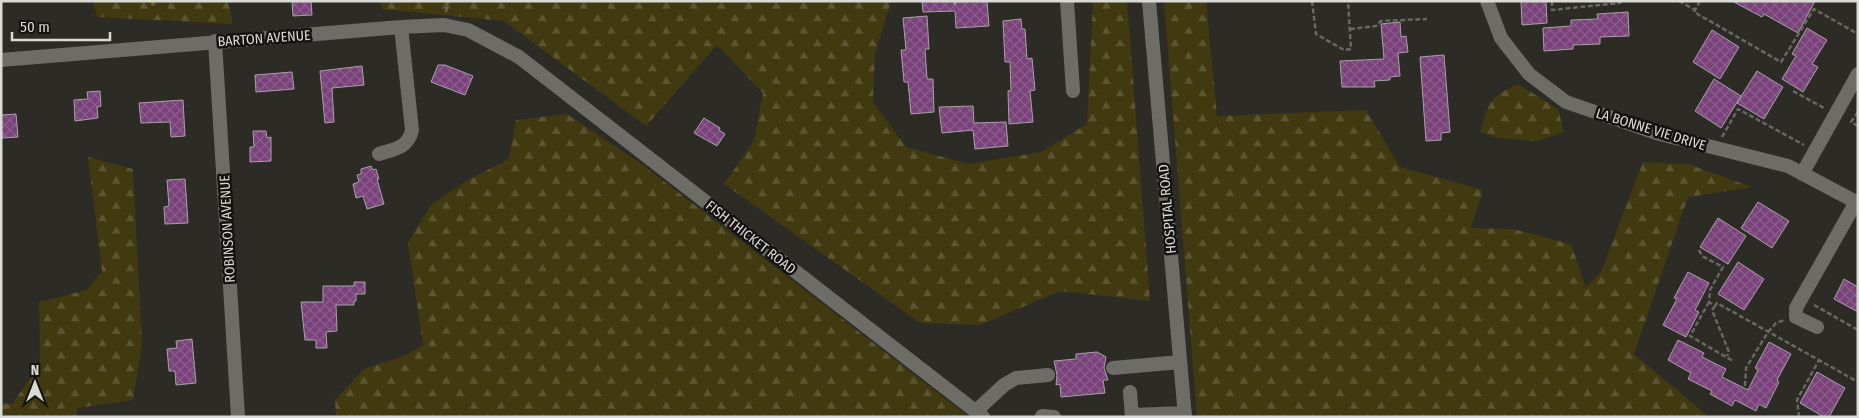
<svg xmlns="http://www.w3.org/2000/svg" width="1859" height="418" font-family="'Fira Sans Condensed',sans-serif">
  <defs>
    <pattern id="forest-firs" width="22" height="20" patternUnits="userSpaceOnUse" patternTransform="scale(1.25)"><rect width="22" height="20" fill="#41390f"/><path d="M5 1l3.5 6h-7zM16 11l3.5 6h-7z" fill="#5c5531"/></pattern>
    <pattern id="building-cross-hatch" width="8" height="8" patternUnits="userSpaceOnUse" patternTransform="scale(1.25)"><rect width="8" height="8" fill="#7a427a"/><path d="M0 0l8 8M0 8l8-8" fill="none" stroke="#8c5d8c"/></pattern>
  </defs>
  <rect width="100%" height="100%" fill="#2c2b25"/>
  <!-- forest -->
  <path fill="url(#forest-firs)" d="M93,1H228L233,24L97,17Z
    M380,1H891L875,54L873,102L906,147L969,164L1041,152L1087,124L1093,1H1127L1150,301L1060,291L980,325L920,323L724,184L754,141L763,93L717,45L646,126L504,21L381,9Z
    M1164,1H1206L1217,116L1366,110L1400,167L1483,190L1471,228L1513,229L1571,244L1586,288L1601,272L1643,162L1688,164L1752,187L1688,197L1634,354L1709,417H1197Z
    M1518,84L1558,109L1564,132L1538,141L1497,138L1480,132C1490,101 1488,98 1518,84Z
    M567,114L643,165L969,417H336L335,400L364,369L404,356L423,345L408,243L430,206L466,181L509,159L516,120Z
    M88,157L133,169L142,345L133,400L77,408V417H1V403L12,404L40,365L39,302L87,290L102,271Z"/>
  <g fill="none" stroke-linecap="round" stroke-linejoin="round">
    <!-- stream -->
    <path stroke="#6d601d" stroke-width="4" d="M153,1V4"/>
  </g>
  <!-- building -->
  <path fill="url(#building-cross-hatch)" stroke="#a7a2a7" d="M292,1H311L312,15L293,16Z
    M922,1H954L955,5V2L987,1L989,26L956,28L955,11L923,12Z
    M1521,1H1546L1547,23L1522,25Z
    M1732,1H1815L1798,33L1764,14L1762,17Z
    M1628,12L1629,36L1600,37V44L1573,45V49L1544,51L1543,28L1571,26V20L1598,19L1597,14Z
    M927,16L929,49H925L927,79H933L934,112L911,114L908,82H904L901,50H906L903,18Z
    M1021,19L1022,29H1025L1027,59L1032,58L1035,90L1030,91L1033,122L1009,124L1008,91L1011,90L1010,62H1005L1003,21Z
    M1400,22L1401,37L1406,36L1408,52L1398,53L1400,76L1390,77V80L1374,81L1375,87H1342L1340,61L1384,59L1381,24Z
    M1807,28L1827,40L1812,64L1818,67L1803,92L1782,79L1796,56L1792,54Z
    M1712,30L1739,47L1720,79L1693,62Z
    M1444,55L1450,132L1441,133V140L1426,141L1420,57Z
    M438,65H445L473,76L465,95L431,82Z
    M362,66L364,85L332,88L334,122L325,123L320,71Z
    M1757,71L1783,87L1764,119L1737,103Z
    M292,72L294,89L256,92L255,75Z
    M1714,79L1741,96L1721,128L1695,111Z
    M100,91L101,106L97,107L98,118L75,121L74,100L88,99L87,92Z
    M183,100L185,136L171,137L170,122L141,123L139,103Z
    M973,106L974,123L1006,122L1008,146L975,149L973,130L942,133L939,107Z
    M16,114L18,137L2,138L1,115Z
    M704,118L720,128L719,130L725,134L717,146L694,133Z
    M253,131H266L267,138L271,137V161L250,162V147H254Z
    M371,166L373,170L376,169L379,179H377L384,204L367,209L363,196L356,198L353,184L359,182L357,175L361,174V169Z
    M185,179L188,223L165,224L164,207L169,206L167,180Z
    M1758,202L1789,221L1772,248L1741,228Z
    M1718,218L1746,236L1728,264L1700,247Z
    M1738,262L1764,279L1744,310L1718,294Z
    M1688,272L1709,283L1695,310L1699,312L1686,337L1663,325L1677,299L1674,298Z
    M1844,279L1858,287V312L1834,299Z
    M354,282H365V294H356V301H354V305H336L337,331L326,332L327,348H316V340H305L301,302H323V286H354Z
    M192,339L196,383L176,385L175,371H169L167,349L177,348L176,341Z
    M1678,340L1704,353L1702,357L1726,369L1722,377L1748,390L1758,370L1755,368L1769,342L1791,354L1777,380L1779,382L1766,408L1759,404L1756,411L1735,400L1732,406L1710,394L1712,391L1688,379L1691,373L1668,360Z
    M1097,352L1106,357L1104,368L1108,380H1103L1105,393L1061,397L1060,384L1056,385L1057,375L1054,361L1076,359V354Z
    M1817,372L1845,388L1829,417H1824L1800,403Z"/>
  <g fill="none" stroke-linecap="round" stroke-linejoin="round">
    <!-- path -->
    <path stroke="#686762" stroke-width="2.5" stroke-dasharray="5 2.5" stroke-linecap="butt" d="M1312,1L1316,34L1344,50L1351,49L1348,1
      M1552,1V10L1620,3L1621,1
      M1679,1L1695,10
      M1700,1L1694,12L1781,62L1814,9L1858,34
      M446,12L448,1
      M1350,29L1376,26L1381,21L1427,19
      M1793,91L1824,108
      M1858,112L1851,122L1858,126
      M1722,137L1738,109L1804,145
      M1699,250L1702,256L1723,267L1710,290L1709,302L1715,306L1717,303L1858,382
      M1709,302L1690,336L1733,361
      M1814,305L1858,330
      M1715,306L1712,310L1729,352L1727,356
      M1745,386L1746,368L1768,332L1776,323L1785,320
      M1799,417L1797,400L1819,360"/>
    <!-- minor -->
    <path stroke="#6d6c66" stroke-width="14" d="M1067,1L1073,91
      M1149,1L1185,417
      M1487,1L1501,38L1529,74L1566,102L1656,133L1788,166L1858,203
      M215,41L238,417
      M1,60L401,27L444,25L468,30L519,57L983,417
      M379,154C395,149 408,148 412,130L401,27
      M1802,174L1858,74
      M1817,327L1796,317V308L1856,202
      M1113,368L1180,362
      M1130,392L1132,417
      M976,411L1004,385L1016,378L1048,375
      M1132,415L1185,413
      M1042,416L1054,417"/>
  </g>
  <g text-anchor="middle" stroke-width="5" stroke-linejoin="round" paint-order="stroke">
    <!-- street labels -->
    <g font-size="14" fill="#dadad6" stroke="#141311">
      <text transform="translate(264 38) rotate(-4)" y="5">BARTON AVENUE</text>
      <text transform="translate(1651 129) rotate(17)" y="5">LA BONNE VIE DRIVE</text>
      <text transform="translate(1167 209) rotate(-95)" y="5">HOSPITAL ROAD</text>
      <text transform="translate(227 229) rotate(-93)" y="5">ROBINSON AVENUE</text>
      <text transform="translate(751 237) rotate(38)" y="5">FISH THICKET ROAD</text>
    </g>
  </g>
  <!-- border -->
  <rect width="1859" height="418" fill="none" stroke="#dadad6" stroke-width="5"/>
  <!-- north arrow -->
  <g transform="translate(35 383)" stroke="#141311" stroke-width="4" paint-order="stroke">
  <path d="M0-4L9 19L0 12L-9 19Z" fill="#dadad6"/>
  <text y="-8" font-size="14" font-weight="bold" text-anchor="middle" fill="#dadad6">N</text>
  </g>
  <!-- scale -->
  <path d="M12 32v8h98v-8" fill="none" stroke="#dadad6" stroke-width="2.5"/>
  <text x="20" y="32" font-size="15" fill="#dadad6" stroke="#141311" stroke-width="4" paint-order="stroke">50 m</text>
</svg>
